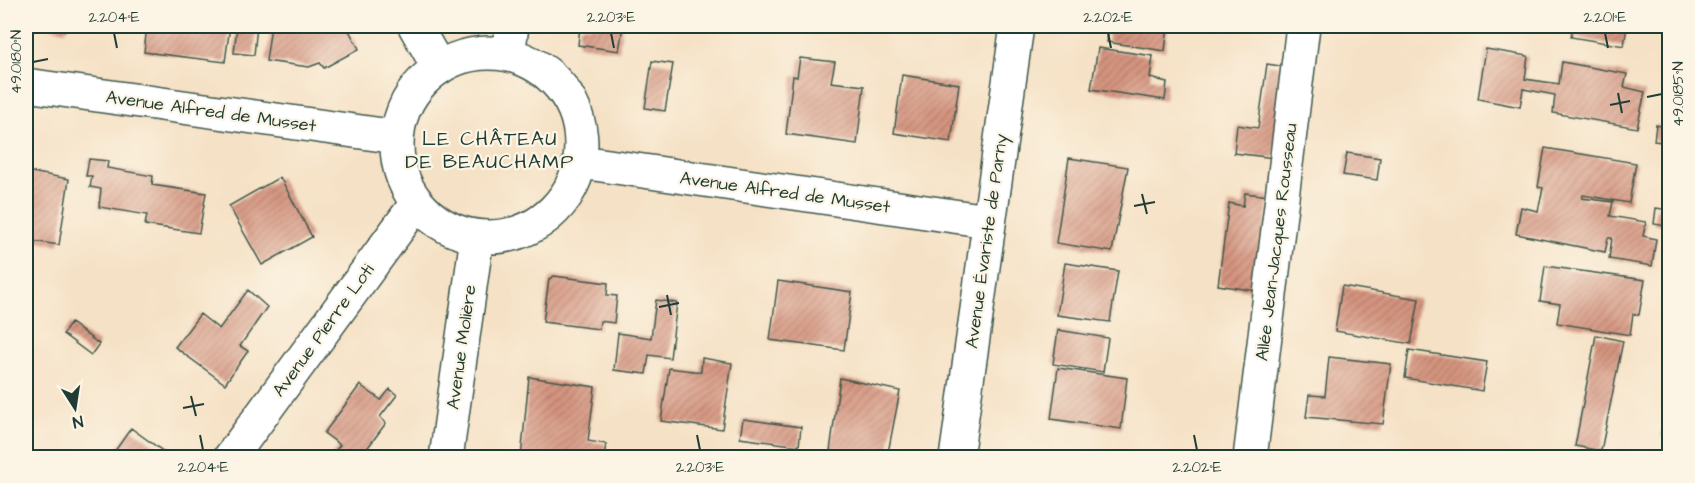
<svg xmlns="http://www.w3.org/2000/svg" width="1695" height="483" font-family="'Architects Daughter',sans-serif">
  <defs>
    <pattern id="park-dots" width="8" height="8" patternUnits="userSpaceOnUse" patternTransform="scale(1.5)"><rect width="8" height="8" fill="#92ce82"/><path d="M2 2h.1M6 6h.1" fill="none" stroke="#77a86b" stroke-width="1.8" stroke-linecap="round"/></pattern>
    <pattern id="building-hatch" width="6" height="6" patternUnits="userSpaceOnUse" patternTransform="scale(1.5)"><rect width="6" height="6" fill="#d5947f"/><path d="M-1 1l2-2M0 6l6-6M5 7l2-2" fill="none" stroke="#ac7a69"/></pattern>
  </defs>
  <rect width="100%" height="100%" fill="#fcf5e5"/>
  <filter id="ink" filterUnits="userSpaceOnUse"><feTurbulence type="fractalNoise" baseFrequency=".0167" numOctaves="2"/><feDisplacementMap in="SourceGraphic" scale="12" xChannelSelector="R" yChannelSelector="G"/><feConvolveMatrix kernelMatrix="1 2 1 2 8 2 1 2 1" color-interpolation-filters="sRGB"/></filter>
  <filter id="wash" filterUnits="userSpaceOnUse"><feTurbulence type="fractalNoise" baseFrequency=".008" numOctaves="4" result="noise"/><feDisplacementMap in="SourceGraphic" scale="24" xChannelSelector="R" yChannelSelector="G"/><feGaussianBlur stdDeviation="1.35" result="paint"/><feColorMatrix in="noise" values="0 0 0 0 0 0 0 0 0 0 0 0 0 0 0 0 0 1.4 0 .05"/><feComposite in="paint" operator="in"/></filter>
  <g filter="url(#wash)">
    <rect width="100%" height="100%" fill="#f5e1c5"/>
    <!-- park -->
    <path fill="url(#park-dots)" stroke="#58865b" stroke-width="1.5" d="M1669,395V436H1662Z"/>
    <g id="blocks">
      <!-- building -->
      <path fill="url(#building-hatch)" d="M45,26H67L66,31Z
        M147,26H230L225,62L144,52Z
        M237,26H257L254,55L234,53Z
        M271,26L347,27L359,49L324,68L320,63L309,67L266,61Z
        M580,26H623L619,51L578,45Z
        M1109,26H1168L1165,51L1107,42Z
        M1573,26H1627L1624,46L1571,37Z
        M1098,48L1153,56L1150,78L1167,82L1165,100L1091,89Z
        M1486,49L1528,56L1525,79L1559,84L1562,62L1627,74L1624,87L1645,92L1637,128L1553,113L1555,95L1523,89L1520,107L1478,99Z
        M800,58L835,62L831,82L864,86L857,144L786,134L793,76L797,77Z
        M652,61L673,64L665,111L645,108Z
        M1267,64L1286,67L1274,158L1234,153L1237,125L1258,128Z
        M902,75L959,84L951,142L894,133Z
        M1656,125L1670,128V143L1654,141Z
        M1545,148L1636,163L1629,203L1583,195L1582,198L1613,202L1610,216L1646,222L1643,236L1656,239L1652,266L1609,259L1612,238H1608L1605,252L1516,234L1521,207L1538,211L1543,188L1538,187Z
        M1347,153L1380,158L1377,180L1343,175Z
        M1069,158L1128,167L1112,252L1056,243Z
        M89,159L108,161L107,168L153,176L152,185L206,193L199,233L145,225L147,215L99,207L101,189L90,187L92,176H86Z
        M26,171L69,179L59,245L26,240Z
        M280,177L312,237L262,265L229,206Z
        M1245,193L1269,196L1256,291L1218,285L1229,203L1243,206Z
        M1656,208L1669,210L1666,226L1654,224Z
        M1065,263L1118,271L1110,322L1057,315Z
        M1545,266L1645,280L1639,315L1633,314L1630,335L1557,323L1560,304L1540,301Z
        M554,276L608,283L607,295L617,296L614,323L600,321L599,329L543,322L549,279Z
        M778,281L852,292L844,350L770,340Z
        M1342,286L1419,299L1411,344L1335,331Z
        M248,290L267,307L240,346L248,351L225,384L175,347L200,314L219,329Z
        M656,300L677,303L670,358L649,355L646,374L614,370L618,333L651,338Z
        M71,323L99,344L91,355L63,334Z
        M1058,330L1108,338L1103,372L1053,364Z
        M1596,335L1623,341L1601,451L1575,446Z
        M1409,350L1487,362L1482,391L1405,378Z
        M1329,357L1391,364L1383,424L1306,417L1309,395L1325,396Z
        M702,358L732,363L722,429L661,421L669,368L701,372Z
        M1058,368L1127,378L1121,429L1051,419Z
        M529,377L595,387L588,441L606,444L604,458H521Z
        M840,378L900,391L887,458L830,451Z
        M360,385L381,400L390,389L397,395L380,417L386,423L360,458L353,454L350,458H334L331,456L340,445L324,433Z
        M743,419L801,427L799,446L740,438Z
        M131,428L168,455L166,458H110Z"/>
    </g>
  </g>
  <g filter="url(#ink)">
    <use href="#blocks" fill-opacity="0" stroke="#3f564a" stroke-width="1.5"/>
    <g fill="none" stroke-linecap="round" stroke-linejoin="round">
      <!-- minor casing -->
      <g stroke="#3f564a" stroke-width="36">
        <path id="minor" d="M415,26L439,68
          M397 145a92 92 0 1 1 184 0a92 92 0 1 1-184 0Z
          M508,55L512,26
          M26,85L397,137
          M581,162L988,221
          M230,458L417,203
          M446,458L477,237
          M956,458L1017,26
          M1250,458L1303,26"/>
      </g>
      <!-- minor -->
      <use href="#minor" stroke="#fff" stroke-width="33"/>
    </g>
  </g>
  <!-- ticks -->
  <path fill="none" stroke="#1f3d34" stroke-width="2" d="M114,33L117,48M611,33L614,48M1108,33L1111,48M1605,33L1608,48M33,62L48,59M1618,93L1622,113M1647,97L1662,94M1610,105L1630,101M1142,194L1147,214M1134,206L1155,202M667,295L671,315M659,307L679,303M191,396L196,416M183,408L204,404M200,435L203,450M697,435L700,450M1194,435L1197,450"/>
  <g text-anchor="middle" stroke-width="4.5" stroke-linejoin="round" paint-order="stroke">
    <!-- street labels -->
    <g font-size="18" fill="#1f3d34" stroke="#fcf5e5">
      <text transform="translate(211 111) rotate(8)" y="6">Avenue Alfred de Musset</text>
      <text transform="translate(785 192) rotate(8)" y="6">Avenue Alfred de Musset</text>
      <text transform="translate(986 241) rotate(-82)" y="6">Avenue Évariste de Parny</text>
      <text transform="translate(1276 242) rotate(-83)" y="6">Allée Jean-Jacques Rousseau</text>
      <text transform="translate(323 330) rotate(-54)" y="6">Avenue Pierre Loti</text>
      <text transform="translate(461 347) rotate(-82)" y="6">Avenue Molière</text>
    </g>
    <!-- neighbourhood labels -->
    <g font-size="20" letter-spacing="1.5" fill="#1f3d34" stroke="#fcf5e5">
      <text x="490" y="145">LE CHÂTEAU<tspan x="490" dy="23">DE BEAUCHAMP</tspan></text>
    </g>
  </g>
  <!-- margin -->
  <rect width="1695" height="483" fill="none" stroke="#fcf5e5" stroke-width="66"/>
  <!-- north arrow -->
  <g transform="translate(75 408) rotate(168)" stroke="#fcf5e5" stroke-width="4.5" paint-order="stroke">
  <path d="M0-4.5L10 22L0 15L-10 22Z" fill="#1f3d34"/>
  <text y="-9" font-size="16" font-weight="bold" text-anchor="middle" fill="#1f3d34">N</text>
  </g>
  <rect x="33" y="33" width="1629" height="417" fill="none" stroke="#1f3d34" stroke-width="2"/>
  <g font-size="15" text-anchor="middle" fill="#1f3d34">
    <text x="114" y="22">2.204°E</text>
    <text x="611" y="22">2.203°E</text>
    <text x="1108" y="22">2.202°E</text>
    <text x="1605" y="22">2.201°E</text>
    <text transform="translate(16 62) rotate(-90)" y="5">49.0180°N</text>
    <text transform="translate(1678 94) rotate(-90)" y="5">49.0185°N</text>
    <text x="203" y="472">2.204°E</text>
    <text x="700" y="472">2.203°E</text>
    <text x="1197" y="472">2.202°E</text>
  </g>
</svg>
